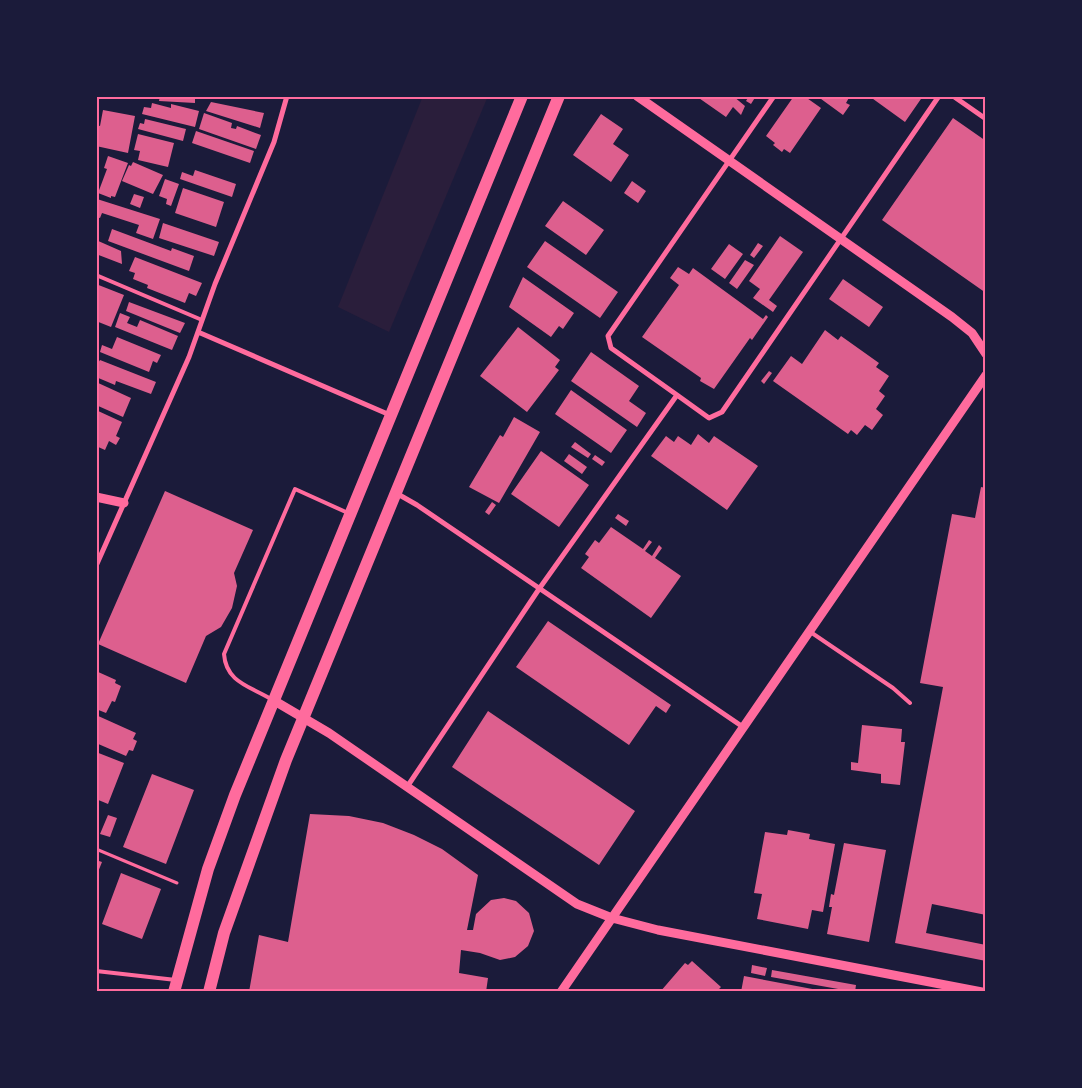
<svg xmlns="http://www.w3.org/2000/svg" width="1082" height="1088" font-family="Karla,sans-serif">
  <rect width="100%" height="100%" fill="#1b1b3a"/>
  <!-- green -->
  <path fill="#2a1e3b" d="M423,96H488L389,332L338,307Z"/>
  <!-- building -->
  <path fill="#dd5f8e" d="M160,96H195V103L159,101Z
    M696,96H733L745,106L741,115L733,107L726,117Z
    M749,96H756L751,104L746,101Z
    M794,96H804L821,108L790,153L784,149L782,152L773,145L775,143L766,136Z
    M817,96H850L846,103L850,105L843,115Z
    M869,96H923L905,122Z
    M211,102L264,113L260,128L206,111Z
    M152,103L171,108V104L199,111L195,127L142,114L144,107L151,108Z
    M103,110L135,116L128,153L96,146V125L100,126Z
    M204,113L232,123L231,128L236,129L237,126L261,135L256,149L199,129Z
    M601,114L623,129L613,144L629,155L611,182L573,155Z
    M953,118L986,141V293L882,220Z
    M145,119L186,129L183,141L138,129L140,123L144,124Z
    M196,131L254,151L250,163L192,143Z
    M138,134L174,143L168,167L138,160L140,151L134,150Z
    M108,156L128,163L115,197L111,196V198L98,193L107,169L104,168Z
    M133,162L163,175L153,194L122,181L129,165L131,166Z
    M195,170L236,184L232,197L180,179L182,172L193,176Z
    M165,179L179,184L171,206L166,204L167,199L159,196Z
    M632,181L646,191L638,203L624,193Z
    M183,188L224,202L216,227L175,213Z
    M134,194L144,197L140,208L130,204Z
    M97,199L160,219L153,239L136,233L139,225L102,213L100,218L96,217Z
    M563,201L604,230L586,255L545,226Z
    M163,223L219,242L214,256L159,238Z
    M112,229L171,251L172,248L194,256L189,271L108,241Z
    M780,236L803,252L769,300L777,306L773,312L753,298L760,289L749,281Z
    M96,240L121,251L122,264L96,254Z
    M545,241L618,292L600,318L527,267Z
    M758,243L763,246L754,258L750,255Z
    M729,244L743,254L725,279L711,269Z
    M135,257L202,283L196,296L189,293L185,303L147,288L148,285L133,279L135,273L129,271Z
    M745,260L754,265L737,289L729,283Z
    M678,267L689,274L693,268L763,319L766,315L768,317L752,340L750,338L714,389L700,381L701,378L642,337L679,285L670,278Z
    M523,277L574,313L563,329L559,326L551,337L509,307Z
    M843,279L883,307L869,327L829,299Z
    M96,284L124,295L111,327L96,321Z
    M129,302L185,323L180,333L126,311Z
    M120,313L130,317L127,323L137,327L140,320L178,336L172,350L115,327Z
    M518,327L560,360L555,367L559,370L527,412L480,376Z
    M825,330L838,340L841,336L879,363L876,367L889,376L879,391L885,396L876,409L883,415L872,430L865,425L857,435L851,430L848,434L773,381L791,356L802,364Z
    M117,337L161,355L157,363L153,361L149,372L100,352L102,345L112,349Z
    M591,352L639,386L629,401L646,413L637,427L571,381Z
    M100,360L156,382L151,394L116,381L115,385L96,377V366Z
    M769,371L772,373L764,384L761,381Z
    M96,382L131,398L123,417L96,405Z
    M571,390L627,430L611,453L555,414Z
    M96,410L122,422L116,436L120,438L116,445L109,441L105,450L96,446Z
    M514,417L540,432L499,503L469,487L500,435L503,437Z
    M698,434L709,443L714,436L758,466L727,510L651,456L666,436L674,442L678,436L691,445Z
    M575,442L591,454L588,458L571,447Z
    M541,451L589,485L559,527L511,494Z
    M569,454L587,467L582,474L564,461Z
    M595,455L605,462L602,466L592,459Z
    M981,487L986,488V915L932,904L926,933L986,945V961L895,943L943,687L920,683L952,514L975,518Z
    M165,491L253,530L234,573L237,586L232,608L221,627L206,636L186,683L98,644Z
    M492,502L496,505L489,515L485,512Z
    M618,514L629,521L626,526L615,518Z
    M611,527L643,549L649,540L652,542L645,551L652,556L659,545L662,548L655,558L681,576L651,618L581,568L589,557L585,554L595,540L599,543Z
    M548,621L671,705L666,713L656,706L629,745L516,667Z
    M96,671L116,680L115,683L121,686L115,702L112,701L106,713L96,709Z
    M488,711L635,811L599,865L452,767Z
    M96,715L136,733L133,739L137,741L133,751L129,750L126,756L96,743Z
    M862,725L902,729L901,742H905L900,785L881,783V774L851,770V762L858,763Z
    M96,752L124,763L108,804L96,799Z
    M152,774L194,790L166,864L123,847Z
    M310,814L349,816L383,823L414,835L442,849L478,875L467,930H473L476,914L491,900L504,898L516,901L529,913L534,931L528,946L515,957L500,960L480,953L461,950L459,973L488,978L486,992H249L259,935L288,942Z
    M108,815L117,818L110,837L100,834Z
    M788,830L810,834L809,839L835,844L823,912L812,910L808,929L757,919L762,894L754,893L765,832L787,835Z
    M844,843L886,850L869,942L827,934L832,907H829L831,894L834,895Z
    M96,860L102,862L96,877Z
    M121,873L161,889L142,939L102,924Z
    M692,961L721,987L716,992H660L685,963L688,965Z
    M752,965L767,968L765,976L751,973Z
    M772,970L856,985L855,992L771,977Z
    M744,976L823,991V992H741Z"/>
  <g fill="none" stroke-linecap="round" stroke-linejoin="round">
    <!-- path -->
    <path stroke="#ff6b9d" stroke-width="3" d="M96,849L177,883"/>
    <!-- service -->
    <path stroke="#ff6b9d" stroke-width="4" d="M96,275L202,320
      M809,631L893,688L910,703
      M271,699C249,686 226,682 224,654L295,489L348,513
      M96,971L176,980"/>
    <!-- minor -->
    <path stroke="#ff6b9d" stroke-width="5" d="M953,96L986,119
      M198,332L390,415
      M677,395L611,348L608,336L774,96
      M396,493L417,505L743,727
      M96,566L189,357L215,284L274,142L287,96
      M407,787L539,589L677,395L709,418L722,412L939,96"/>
    <!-- tertiary -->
    <path stroke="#ff6b9d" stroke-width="9" d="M637,96L952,317L972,333L986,354
      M96,497L124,503
      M273,700L329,733L577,904L612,918L658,930L982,992
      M561,992L986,375"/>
    <!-- primary -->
    <path stroke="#ff6b9d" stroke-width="12" d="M174,992L208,869L235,795L522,96
      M209,992L224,933L286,760L559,96"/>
  </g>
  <!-- border -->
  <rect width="1082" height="1088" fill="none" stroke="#1b1b3a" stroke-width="195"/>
  <rect x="98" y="98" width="886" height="892" fill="none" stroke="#ff6b9d" stroke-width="2"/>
</svg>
